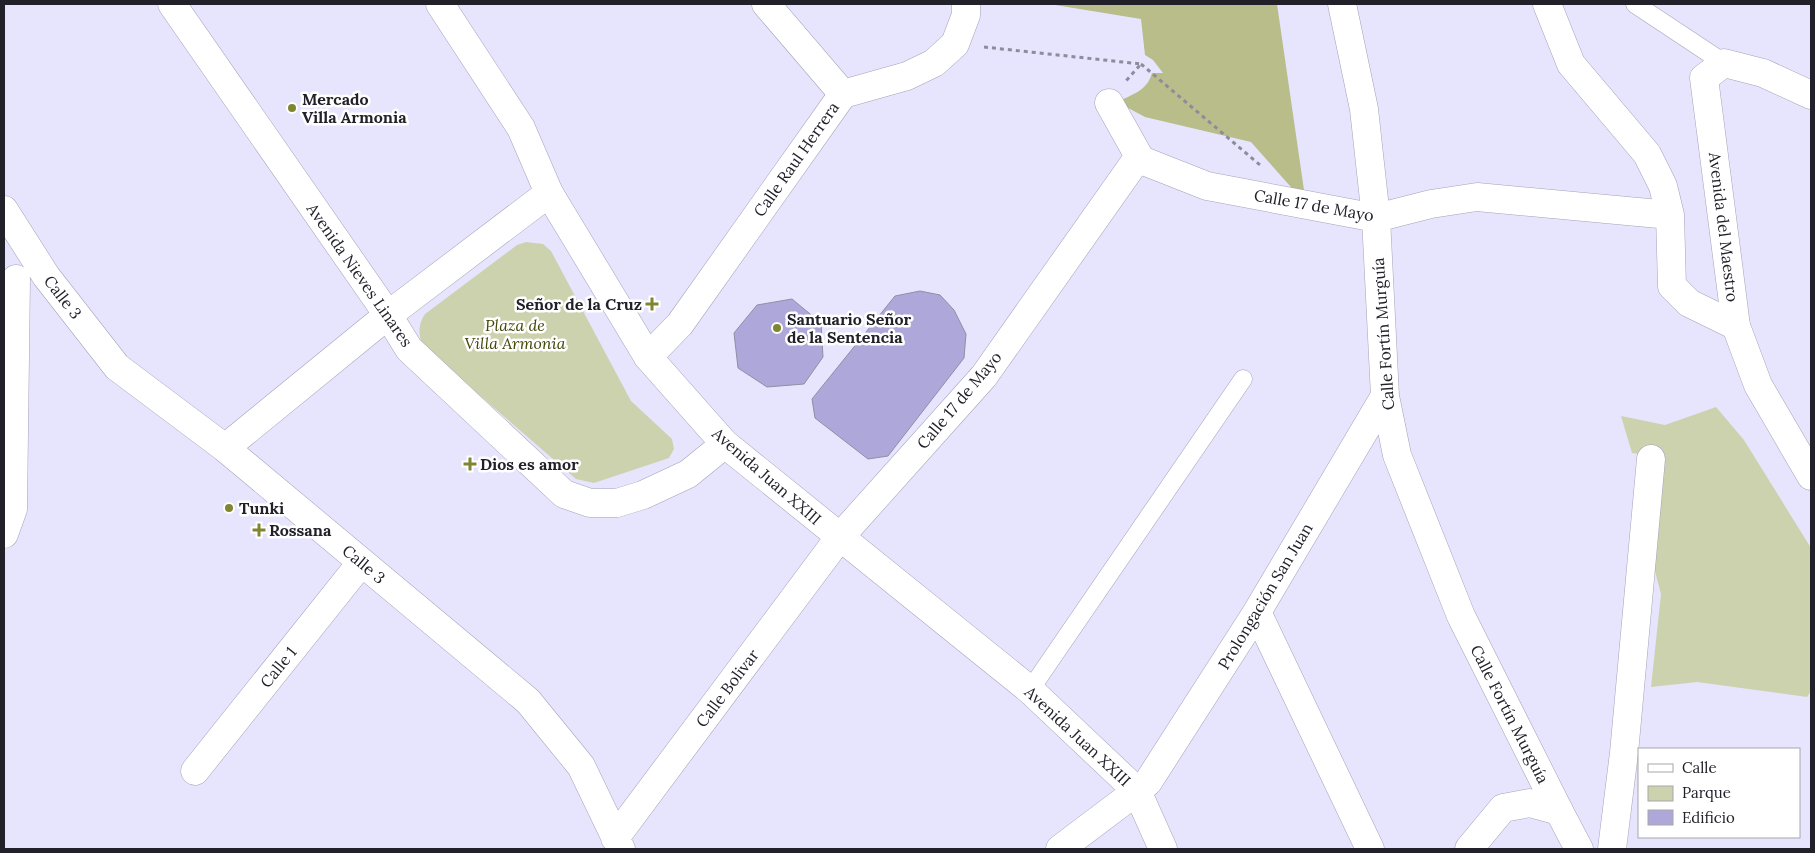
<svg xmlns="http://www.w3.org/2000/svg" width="1815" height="853" font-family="Lora,serif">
  <rect width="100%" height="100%" fill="#e7e5fd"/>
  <!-- green -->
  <path fill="#cdd2ae" d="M526,242L543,244L551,251L631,401L672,439L674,449L669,458L594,483L576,479L423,346C418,335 418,324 425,314L517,245Z
    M1716,407L1744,440L1811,548V691L1807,697L1697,682L1651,687L1661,594L1653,564L1665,457L1632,453L1621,416L1665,425Z"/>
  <!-- forest -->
  <path fill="#b8bd8a" d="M1049,4H1277L1306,204L1251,142L1145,117L1117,102C1133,94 1147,91 1152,73H1163L1153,60L1145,55L1141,19Z"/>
  <!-- building -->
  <path fill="#ada8d9" stroke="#908ea4" d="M920,291L940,295L954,310L966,334L964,358L888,456L868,459L815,418L812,399L895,296Z
    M792,299L821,323L823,357L804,384L767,387L738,368L734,333L757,305Z"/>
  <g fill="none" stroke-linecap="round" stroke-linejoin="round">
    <!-- lane casing -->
    <g stroke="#a4a2b8" stroke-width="19">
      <path id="lane" d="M1635,4L1724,63
        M1030,690L1243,379"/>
    </g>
    <!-- street casing -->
    <g stroke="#a4a2b8" stroke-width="29">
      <path id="street" d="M440,4L521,128L549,193
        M766,4L843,94
        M1342,4L1364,109L1376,218L1385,396L1397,455L1461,616L1559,811
        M1547,4L1571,64L1647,154L1663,186L1670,215L1672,286L1689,303L1736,326
        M1141,160L1207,186L1376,218L1431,204L1477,197L1670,215
        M4,210L46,276L117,367L225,448L528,701L581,766L621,849
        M648,357L680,324L843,94L907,76L934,63L955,44L966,15V4
        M225,448L388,315L409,349L564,494L590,503H617L643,495L688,474L725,444
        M4,534L13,509L16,279
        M1257,612L1370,849
        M195,771L361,563
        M1137,791L1148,782L1257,612L1385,396
        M615,838L839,538L984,376L1137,159L1141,160L1109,103
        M1612,849L1624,753L1651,459"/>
    </g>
    <!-- secondary casing -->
    <g stroke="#a4a2b8" stroke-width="29">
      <path id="secondary" d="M172,4L388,315L549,193L648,357L725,444L1030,690L1137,791L1163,849
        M1811,95L1763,73L1724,63L1704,78L1736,326L1758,385L1811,476
        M1060,849L1137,791
        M1469,849L1503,808L1530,803L1559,811L1579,849"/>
    </g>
    <!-- path -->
    <path stroke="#8d8b9c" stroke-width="3" stroke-dasharray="4 4" stroke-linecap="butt" d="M984,47L1141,64L1126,81
      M1141,64L1260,165"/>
    <!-- lane -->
    <use href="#lane" stroke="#fff" stroke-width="18"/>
    <!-- street -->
    <use href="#street" stroke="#fff" stroke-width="28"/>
    <!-- secondary -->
    <use href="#secondary" stroke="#fff" stroke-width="28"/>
  </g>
  <!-- markers -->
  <g fill="#7f8530" stroke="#fff" stroke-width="2">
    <circle cx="292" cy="108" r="5"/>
    <path d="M649.5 296.5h5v5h5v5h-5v5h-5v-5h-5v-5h5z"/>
    <circle cx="777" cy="328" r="5"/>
    <path d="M467.5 456.5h5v5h5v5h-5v5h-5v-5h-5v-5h5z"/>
    <circle cx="229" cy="508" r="5"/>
    <path d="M256.5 522.5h5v5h5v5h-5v5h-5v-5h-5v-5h5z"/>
  </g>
  <g text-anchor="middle" stroke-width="5" stroke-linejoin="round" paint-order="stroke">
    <!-- poi labels -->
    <g font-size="16" font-weight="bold" fill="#222129" stroke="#fff" text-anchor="start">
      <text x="302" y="105">Mercado<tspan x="302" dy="18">Villa Armonia</tspan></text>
      <text x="642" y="310" text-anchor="end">Señor de la Cruz</text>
      <text x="787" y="325">Santuario Señor<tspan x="787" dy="18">de la Sentencia</tspan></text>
      <text x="480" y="470">Dios es amor</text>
      <text x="239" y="514">Tunki</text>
      <text x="269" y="536">Rossana</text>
    </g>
    <!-- street labels -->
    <g font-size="16" fill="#222129" stroke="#fff">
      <text transform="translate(796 159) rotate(-55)" y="6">Calle Raul Herrera</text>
      <text transform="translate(1314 205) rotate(10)" y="6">Calle 17 de Mayo</text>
      <text transform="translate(1724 227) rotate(83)" y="6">Avenida del Maestro</text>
      <text transform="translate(360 275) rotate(55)" y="6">Avenida Nieves Linares</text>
      <text transform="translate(63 297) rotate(52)" y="6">Calle 3</text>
      <text transform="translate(1383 334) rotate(-94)" y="6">Calle Fortín Murguía</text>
      <text transform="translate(959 400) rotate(-50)" y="6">Calle 17 de Mayo</text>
      <text transform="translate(767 476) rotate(41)" y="6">Avenida Juan XXIII</text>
      <text transform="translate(364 564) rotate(40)" y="6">Calle 3</text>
      <text transform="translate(1265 596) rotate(-59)" y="6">Prolongación San Juan</text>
      <text transform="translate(278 667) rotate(-51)" y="6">Calle 1</text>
      <text transform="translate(727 688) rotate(-53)" y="6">Calle Bolivar</text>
      <text transform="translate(1510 714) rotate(63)" y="6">Calle Fortín Murguía</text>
      <text transform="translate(1078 736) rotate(43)" y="6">Avenida Juan XXIII</text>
    </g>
    <!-- park labels -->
    <g font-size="16" font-style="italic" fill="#424607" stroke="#fff">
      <text x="515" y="331">Plaza de<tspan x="515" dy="18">Villa Armonia</tspan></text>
    </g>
  </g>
  <!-- border -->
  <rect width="1815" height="853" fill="none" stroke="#222129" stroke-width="10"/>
  <!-- legend -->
  <rect x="1638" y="748" width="162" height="90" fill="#ffffff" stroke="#a7a6a9"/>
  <rect x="1648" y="764" width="25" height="8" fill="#ffffff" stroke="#a7a6a9"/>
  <text x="1682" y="773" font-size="15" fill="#222129">Calle</text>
  <rect x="1648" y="786" width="25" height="15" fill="#cdd2ae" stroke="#a7a6a9"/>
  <text x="1682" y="798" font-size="15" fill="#222129">Parque</text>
  <rect x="1648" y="810" width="25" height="15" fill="#ada8d9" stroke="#a7a6a9"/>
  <text x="1682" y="823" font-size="15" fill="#222129">Edificio</text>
</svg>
